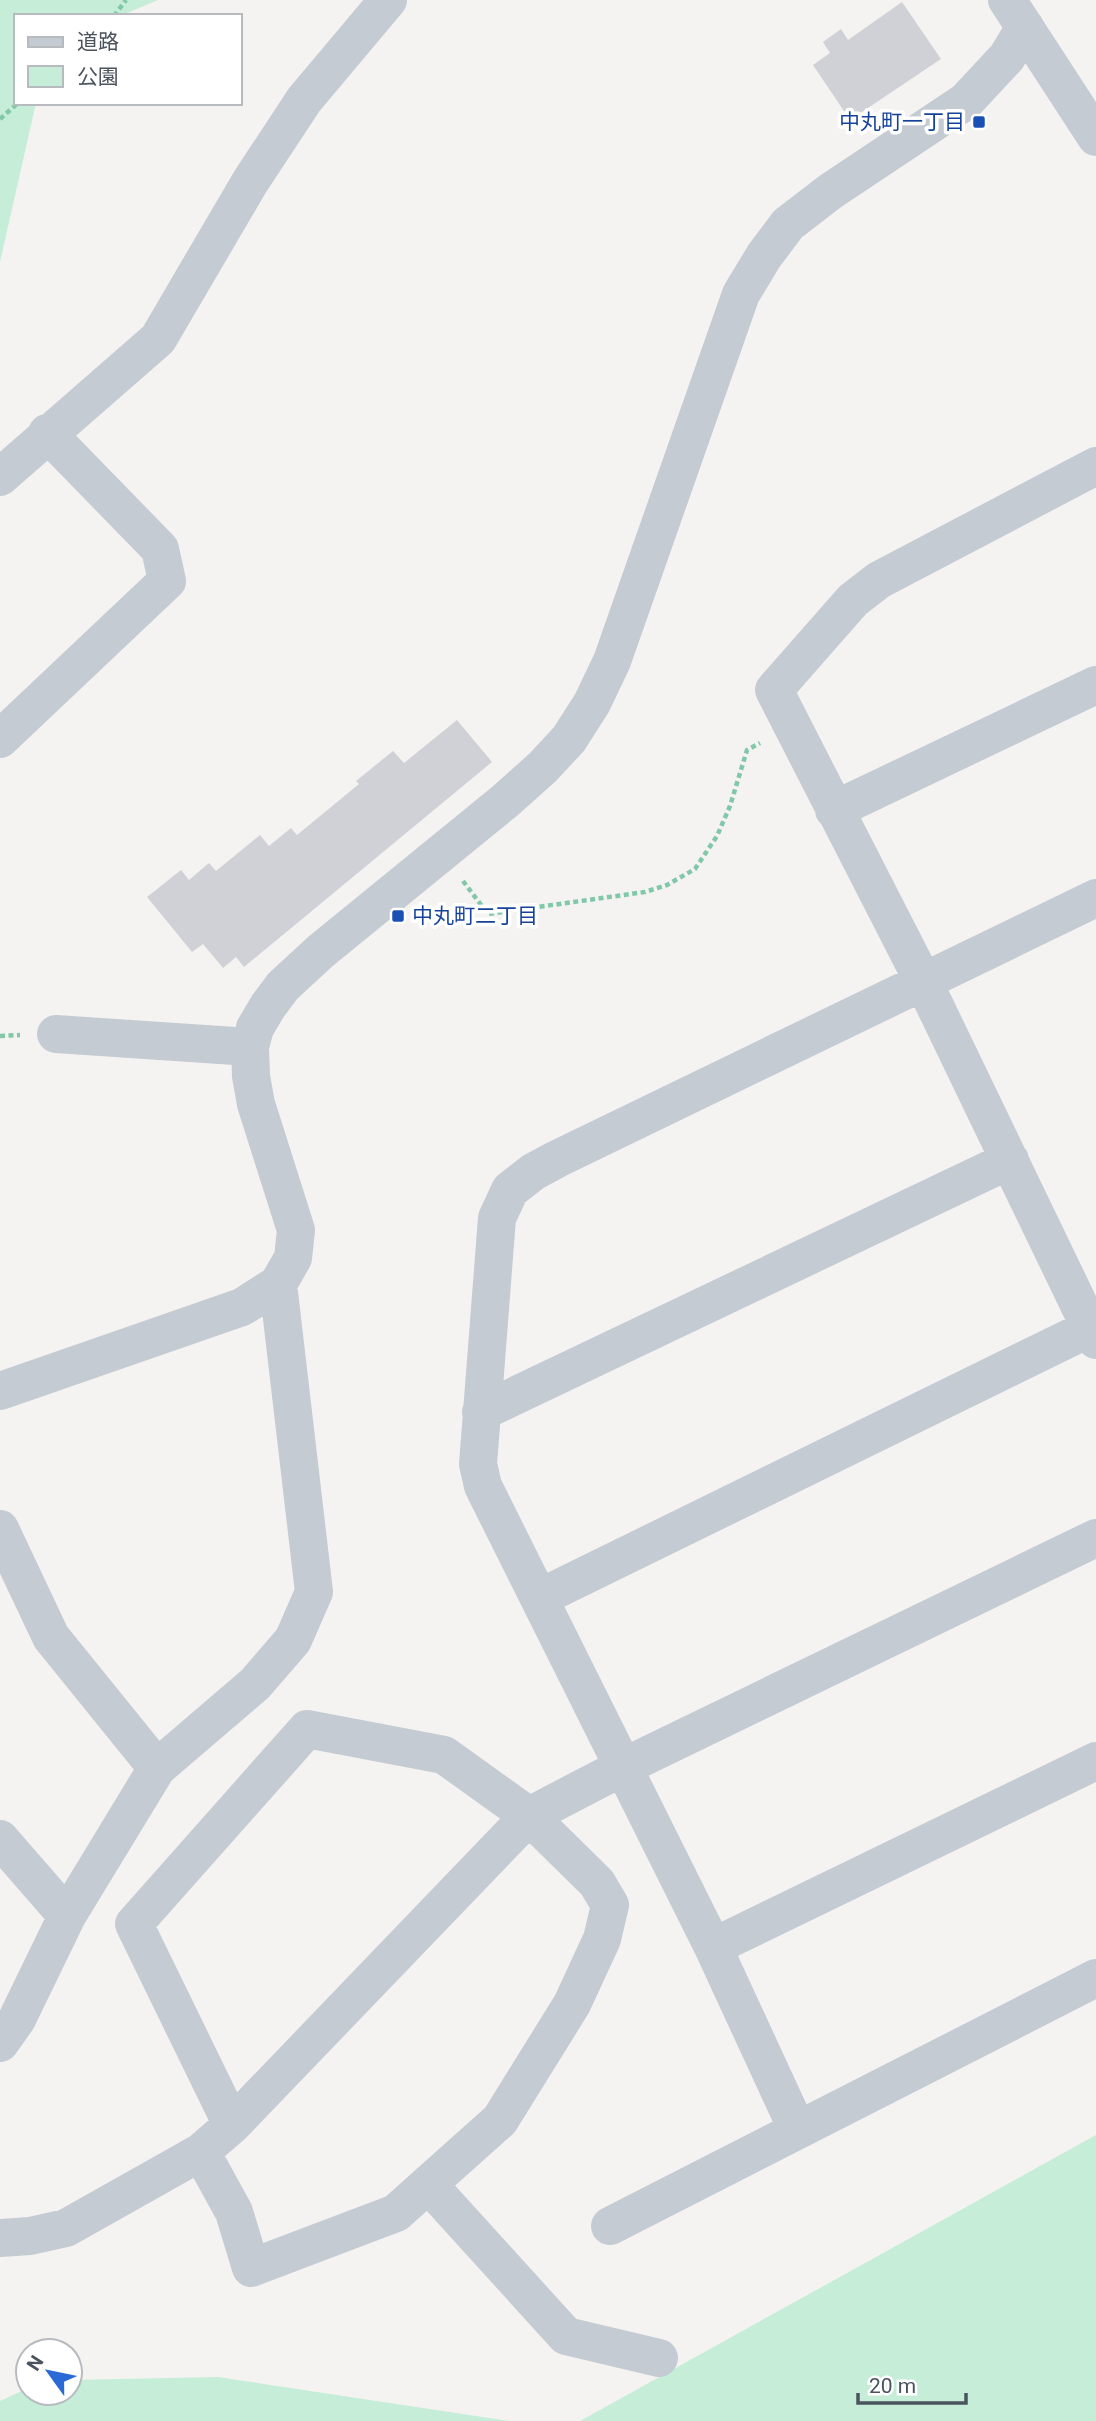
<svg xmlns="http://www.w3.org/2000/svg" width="1096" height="2421" font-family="Roboto,'Noto Sans JP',sans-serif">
  <rect width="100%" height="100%" fill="#f4f3f2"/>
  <!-- green -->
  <path fill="#c6edd7" d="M0,0H158L120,16H16V103H36L0,262Z
    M1096,2135V2421H580Z
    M218,2377L509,2421H0V2401L28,2388V2393H70V2380Z"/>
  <!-- building -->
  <path fill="#d0d1d6" d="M902,2L941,59L850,120L813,65L830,53L823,42L841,29L848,40Z
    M457,720L492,762L244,967L236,957L223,968L203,944L192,952L147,897L181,870L189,880L209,863L216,871L260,835L269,846L291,828L297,835L359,784L356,781L393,751L404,763Z"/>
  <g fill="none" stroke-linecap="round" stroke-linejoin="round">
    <!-- path -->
    <path stroke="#81c8a9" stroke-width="4.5" stroke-dasharray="5 3.5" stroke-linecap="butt" d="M114,16L126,0
      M0,119L18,103
      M463,881L488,914L645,892L667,885L695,869L717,836L730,806L747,750L760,743
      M0,1036L20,1035"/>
    <!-- minor -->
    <path stroke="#c5cbd2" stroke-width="38" d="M1007,0L1096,137
      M1096,466L879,580L853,600L774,690L923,981L1096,1340
      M0,477L158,339L250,182L304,100L388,0
      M0,739L167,581L160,549L47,433
      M834,810L1096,685
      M56,1034L250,1047
      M0,1391L242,1307L278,1284L293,1258L296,1230L256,1104L251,1076L250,1047L255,1028L268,1006L283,986L321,951L505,801L543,767L569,739L592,703L612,661L741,294L764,256L788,224L831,191L966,101L1007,57L1025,27
      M481,1412L1010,1160
      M0,1529L51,1637L157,1768
      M539,1598L1090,1328
      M0,1839L67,1916
      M713,1947L1096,1761
      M0,2043L17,2019L67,1916L157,1768L255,1684L293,1640L314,1592L278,1284
      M797,2129L713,1947L483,1486L478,1464L497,1218L510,1190L533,1172L557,1159L1096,898
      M201,2152L234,2212L251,2268L396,2213L500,2120L572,2004L602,1939L610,1905L597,1883L529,1816L444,1755L307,1729L134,1924L232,2125
      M428,2184L566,2336L659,2358
      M610,2226L1096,1978
      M0,2238L30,2236L66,2228L201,2152L232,2125L529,1816L623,1767L1096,1538"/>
  </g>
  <!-- markers -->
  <g fill="#1a4fb4" stroke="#fff" stroke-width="2.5">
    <rect x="972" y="115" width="14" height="14" rx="3.5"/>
    <rect x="391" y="909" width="14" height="14" rx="3.5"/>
  </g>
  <g text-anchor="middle" stroke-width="7" stroke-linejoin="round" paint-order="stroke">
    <!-- transit labels -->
    <g font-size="21" fill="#164399" stroke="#fff" text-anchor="end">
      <text x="965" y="129">中丸町一丁目</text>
      <text x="412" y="923" text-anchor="start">中丸町二丁目</text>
    </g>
  </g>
  <!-- legend -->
  <rect x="14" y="14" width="228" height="91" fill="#ffffff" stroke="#b7bbbf" stroke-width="2"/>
  <rect x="28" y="37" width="35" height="10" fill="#c5cbd2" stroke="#b7bbbf" stroke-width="2"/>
  <text x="77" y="49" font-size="21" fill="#4b545e">道路</text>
  <rect x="28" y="66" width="35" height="21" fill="#c6edd7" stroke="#b7bbbf" stroke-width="2"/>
  <text x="77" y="84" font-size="21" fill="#4b545e">公園</text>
  <!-- north arrow -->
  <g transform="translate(49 2372) rotate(303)"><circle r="33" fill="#ffffff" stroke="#b7bbbf" stroke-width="2"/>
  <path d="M0-5L12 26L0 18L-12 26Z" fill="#2b6ad6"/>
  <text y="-10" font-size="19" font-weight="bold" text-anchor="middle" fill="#4b545e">N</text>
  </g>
  <!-- scale -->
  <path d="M858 2393v10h108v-10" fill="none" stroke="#4b545e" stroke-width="3.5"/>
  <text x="869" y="2393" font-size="21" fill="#4b545e" stroke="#ffffff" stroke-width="5" paint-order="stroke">20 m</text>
</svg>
